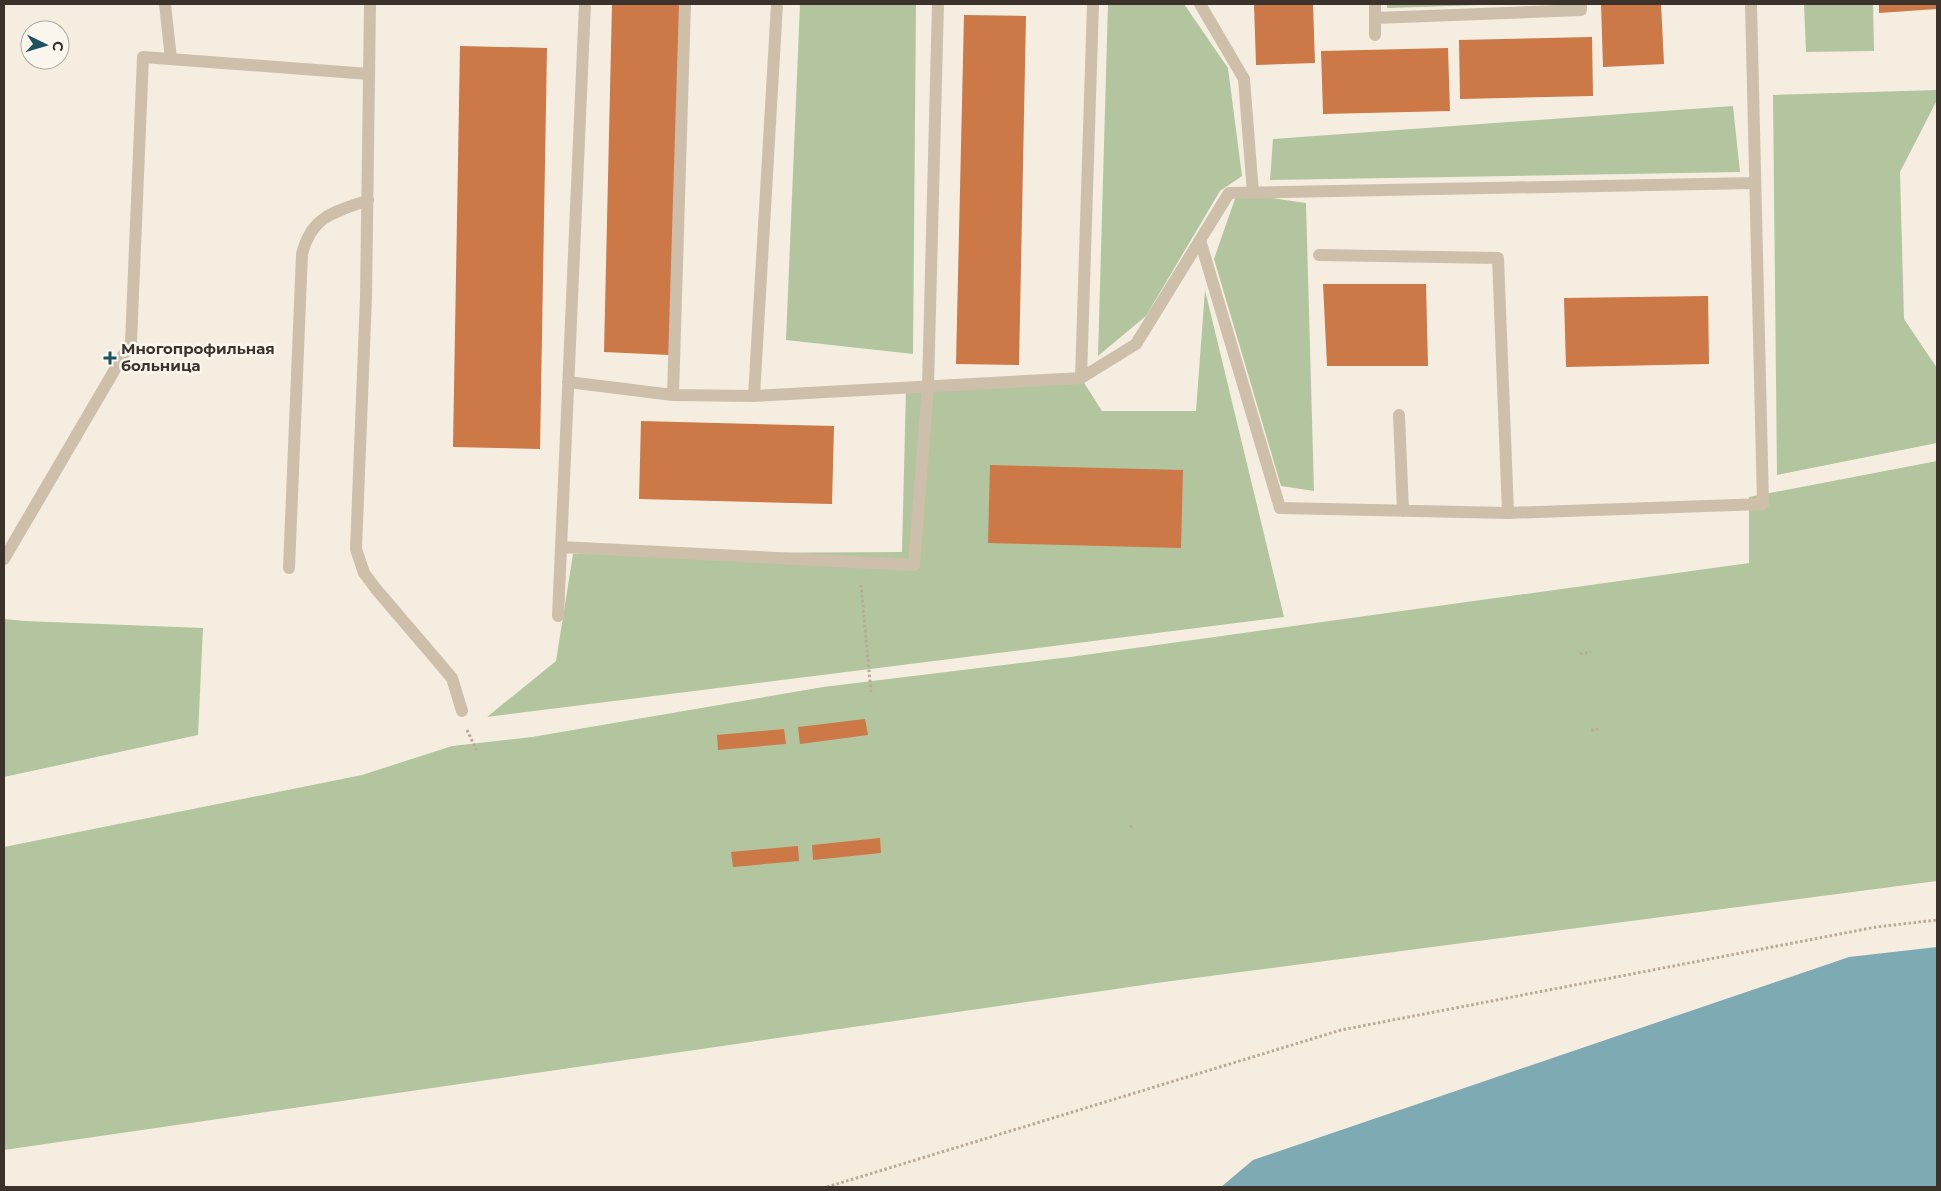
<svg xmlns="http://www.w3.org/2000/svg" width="1941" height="1191" font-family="Montserrat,sans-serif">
  <rect width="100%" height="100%" fill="#f5eee0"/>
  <!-- green -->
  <path fill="#b3c59f" d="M800,4H916L913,354L786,340Z
    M1108,4H1184L1228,68L1242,176L1220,191L1146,316L1098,356Z
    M1387,4H1515L1387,8Z
    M1804,4H1873L1874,51L1806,52Z
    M1937,90V100L1900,172L1904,319L1937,368V443L1777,475L1773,95Z
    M1733,106L1740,172L1270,180L1273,139Z
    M1237,193L1306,203L1314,491L1281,486L1214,259Z
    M1205,290L1284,617L487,717L556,661L573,554L902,552L906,388L1081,378L1102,411H1196Z
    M1937,461V881L1164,982L4,1150V847L362,775L452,746L532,737L823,687L1070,657L1749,563V497Z
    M4,619L25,621L203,628L198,735L4,777Z"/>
  <!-- water -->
  <path fill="#7eaab3" d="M1937,947V1187H1221L1253,1160L1849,957Z"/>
  <!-- building -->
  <path fill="#cc7847" d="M612,4H681L669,355L604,352Z
    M1254,4H1313L1315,63L1256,65Z
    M1601,4H1661L1664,64L1603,67Z
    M1879,4H1937V9L1879,13Z
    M964,15L1026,16L1019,365L956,364Z
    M1592,37L1593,96L1460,99L1459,40Z
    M460,46L547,48L540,449L453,447Z
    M1448,48L1450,111L1323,114L1321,51Z
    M1323,284H1426L1428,366H1327Z
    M1708,296L1709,364L1566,367L1564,298Z
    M641,421L834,426L832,504L639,499Z
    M990,465L1183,470L1181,548L988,543Z
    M865,719L868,735L800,744L798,727Z
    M784,729L786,744L718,750L717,735Z
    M880,838L881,853L813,860L812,845Z
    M798,846L799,861L733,867L731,852Z"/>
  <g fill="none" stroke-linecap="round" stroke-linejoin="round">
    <!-- path -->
    <path stroke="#baaa95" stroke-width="3" stroke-dasharray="2.5 2.5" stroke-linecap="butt" d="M861,585L871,692
      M1580,654L1591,652
      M467,730L477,751
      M1591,730L1601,729
      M1130,827L1134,825
      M827,1187L1341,1030L1876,927L1937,920"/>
    <!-- minor -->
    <path stroke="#cebfab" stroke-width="12" d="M165,4L171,59
      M370,4L366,297L356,549L364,573L376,589L452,678L462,711
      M1200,4L1244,79L1253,193
      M1375,4V35
      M1375,18L1581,10V4
      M1200,240L1280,508L1508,513L1763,504L1751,4
      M1319,255L1498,258L1508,513
      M1081,378L1136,344L1229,193L1755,183
      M568,382L673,395L754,396L1081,378L1093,4
      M673,395L685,4
      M754,396L777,4
      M1399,415L1403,511
      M561,547L914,565L928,386L938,4
      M4,559L131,342L143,57L369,74
      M289,568L302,254C312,215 334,213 368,200
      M558,616L585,4"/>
  </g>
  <!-- markers -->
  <path fill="#1d5360" stroke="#fbf7ee" stroke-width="2" d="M107.5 350.5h5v5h5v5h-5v5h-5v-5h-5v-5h5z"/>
  <g text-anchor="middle" stroke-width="5" stroke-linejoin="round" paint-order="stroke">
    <!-- poi labels -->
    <g font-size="15" font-weight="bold" fill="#3b322b" stroke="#fbf7ee" text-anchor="start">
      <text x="121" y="354">Многопрофильная<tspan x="121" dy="17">больница</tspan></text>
    </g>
  </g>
  <!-- border -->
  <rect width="1941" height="1191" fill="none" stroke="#3b322b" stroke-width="10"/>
  <!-- north arrow -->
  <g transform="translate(45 45) rotate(95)"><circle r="24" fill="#fbf7ee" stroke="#aea8a0"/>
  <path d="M0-4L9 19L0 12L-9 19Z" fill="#1d5360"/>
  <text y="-8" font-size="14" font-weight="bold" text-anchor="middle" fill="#3b322b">С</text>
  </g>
</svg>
